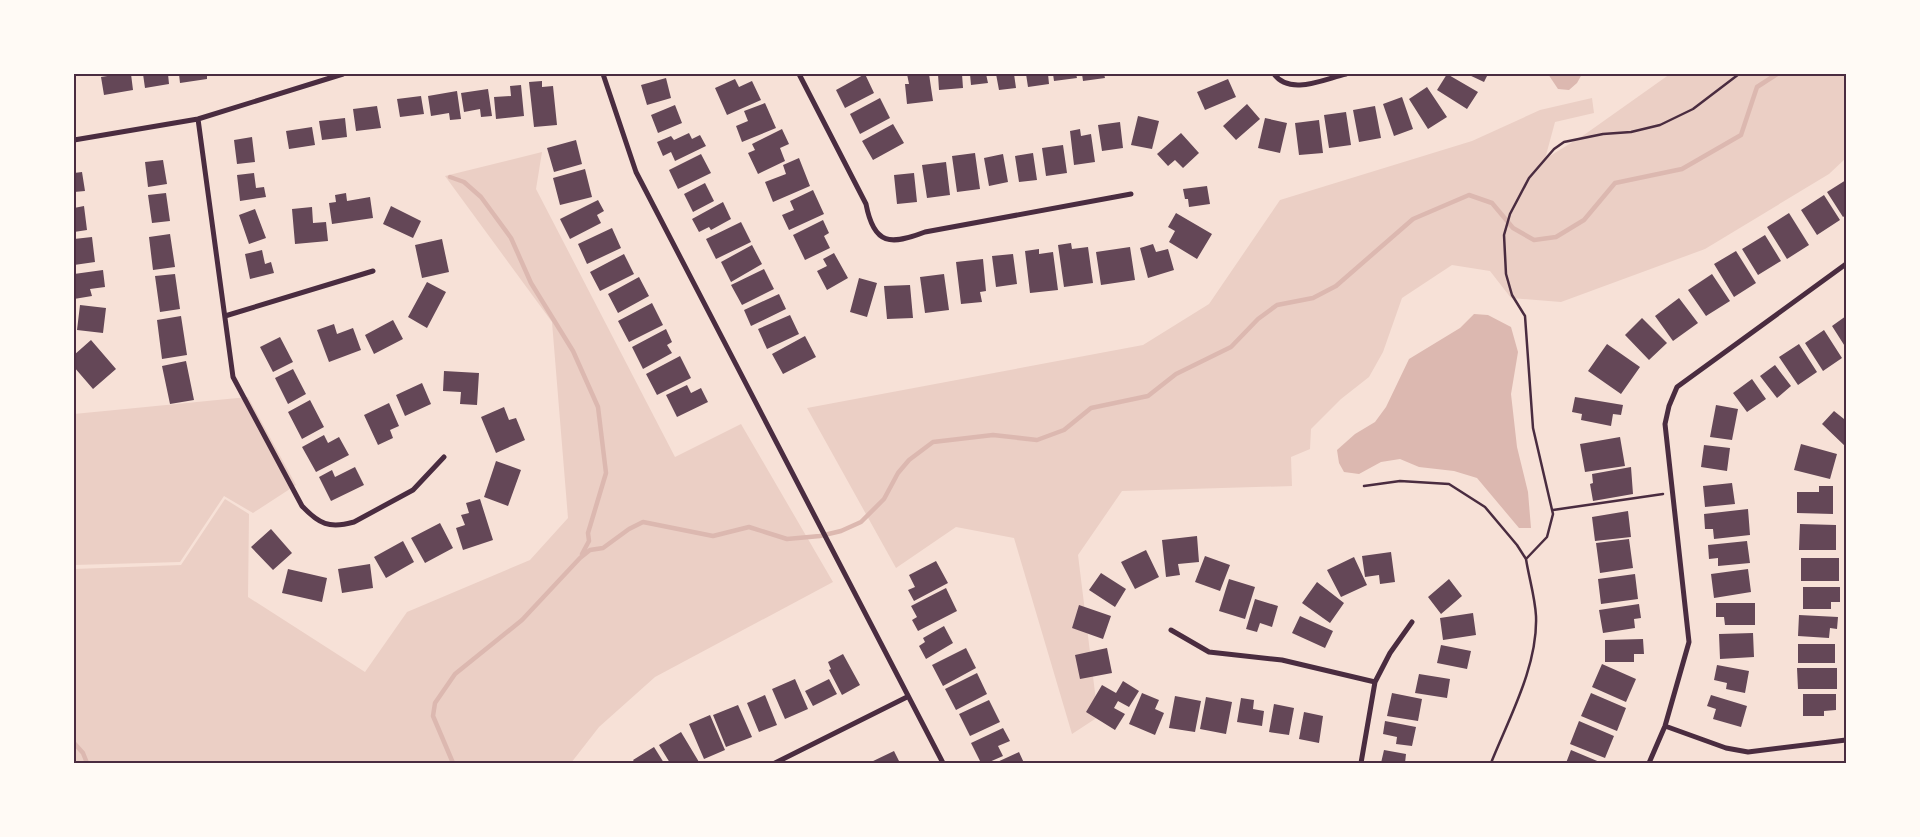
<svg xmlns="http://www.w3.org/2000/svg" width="1920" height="837" font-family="'Fira Sans',sans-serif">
  <rect width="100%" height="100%" fill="#f7e1d7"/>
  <!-- green -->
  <path fill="#ebcfc5" d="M1670,74H1846V158L1829,174L1705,249L1561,302L1511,298L1490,271L1452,265L1402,298L1383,352L1369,377L1341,399L1311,429L1310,449L1291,457L1292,486L1122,491L1078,555L1098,717L1072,734L1014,538L956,527L896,568L807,408L1143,345L1209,304L1280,200L1472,141L1540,110L1592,98L1594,113L1555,122L1545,159L1584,135Z
    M542,152L536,189L675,457L741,424L833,582L655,677L599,727L571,763H74V569L181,565L225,499L249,514L248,597L365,672L407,612L530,560L568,518L552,322L445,176Z
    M248,397L296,485L253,513L224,496L180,562L74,565V414Z"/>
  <!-- water -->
  <path fill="#dcb8b0" d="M1548,74H1582L1577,83L1569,90L1558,89Z
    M1474,314L1488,315L1511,327L1518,352L1511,394L1517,447L1528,492L1531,528H1519L1477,478L1454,471L1419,467L1400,459L1381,462L1359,474L1344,472L1339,463L1337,450L1355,434L1375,422L1386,407L1409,359L1460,328Z"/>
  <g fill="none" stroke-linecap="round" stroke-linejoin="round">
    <!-- stream -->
    <path stroke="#dcb8b0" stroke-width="4.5" d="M450,177L464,182L481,197L511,238L531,283L573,351L598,407L606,473L588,533L589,541L582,554
      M74,743L83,753L87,763
      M453,763L433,716L435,703L455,674L522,620L580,558L590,550L603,548L629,529L643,522L713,536L749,527L787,539L820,536L841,531L861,522L884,499L898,473L909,460L933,442L993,435L1037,440L1064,430L1091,408L1148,396L1176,374L1231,347L1258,319L1277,305L1313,298L1336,286L1413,219L1469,195L1492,203L1513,228L1534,240L1556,237L1584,220L1615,183L1682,169L1741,135L1757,87L1777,74"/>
  </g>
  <!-- building -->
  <path fill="#644757" d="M120,74H131L133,90L104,95L101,77Z
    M143,74H168L169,84L145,88Z
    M179,74H207V79L180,83Z
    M865,74L874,93L845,108L836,90Z
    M907,74H929L933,101L907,104L905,84H909Z
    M938,74H962L963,88L939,90Z
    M970,74H986L988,83L971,85Z
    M996,74H1014L1016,88L999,90Z
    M1026,74H1048L1049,84L1028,87Z
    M1053,74H1076L1077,78L1054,81Z
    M1082,74H1104L1105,78L1083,81Z
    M1447,74L1478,92L1467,109L1437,90Z
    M1467,74H1488L1484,82Z
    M666,78L671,98L647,105L641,85Z
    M735,79L739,87L752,81L761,100L727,115L715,88Z
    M1228,79L1236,97L1205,110L1197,92Z
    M542,81V87L553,86L557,125L534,127L529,82Z
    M521,85L524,116L496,119L494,97L511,96L510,86Z
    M1427,87L1447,117L1428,129L1409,99Z
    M488,89L492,116L481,117L480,109L464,112L461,93Z
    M457,91L461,119L450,120L449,113L431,116L428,96Z
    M421,96L424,114L400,117L397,99Z
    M1402,97L1413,129L1394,136L1383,104Z
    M880,98L890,118L860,134L850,114Z
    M765,103L776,128L742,142L736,126L748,121L744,111Z
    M1247,104L1260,119L1236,140L1223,126Z
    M675,105L682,123L658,133L651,115Z
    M377,106L381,128L356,131L353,109Z
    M1375,106L1381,138L1359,142L1353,110Z
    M1346,112L1351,145L1329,148L1324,115Z
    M1138,116L1159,121L1152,149L1131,145Z
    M345,118L347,137L322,140L319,121Z
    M1265,118L1287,123L1280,153L1258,148Z
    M1319,120L1323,153L1299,155L1295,123Z
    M1120,122L1123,148L1102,151L1098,125Z
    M893,124L904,143L873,160L862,141Z
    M312,127L315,145L289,149L286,131Z
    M782,129L789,144L780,148L785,161L758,174L748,153L755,150L752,144Z
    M1080,129L1081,136L1091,134L1095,162L1074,165L1070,131Z
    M689,133L692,139L700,135L706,146L675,161L671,152L663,156L657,142L671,136L674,140Z
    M1181,133L1199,153L1183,168L1175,160L1168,166L1157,154Z
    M252,137L255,162L237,164L234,140Z
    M576,140L582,164L554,172L547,148Z
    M1063,145L1067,173L1046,176L1042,148Z
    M975,153L980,189L957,192L952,156Z
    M1033,153L1037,180L1019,182L1015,156Z
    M701,154L711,173L678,189L669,170Z
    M1003,154L1008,182L989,186L984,158Z
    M799,158L810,186L773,202L765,182L786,174L783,165Z
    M163,160L167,184L148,187L145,162Z
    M946,162L950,195L927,198L922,165Z
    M585,169L592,197L560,205L553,178Z
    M82,172L85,191L74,192V173Z
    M254,173L256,188L264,187L266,197L240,201L237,175Z
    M914,173L917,202L897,204L894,175Z
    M1846,180V215L1843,217L1827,192Z
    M705,183L714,201L693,212L684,194Z
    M1207,186L1210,204L1189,207L1188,199H1185L1183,189Z
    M813,190L824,214L789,230L782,215L794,210L790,201Z
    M166,193L170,221L152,223L148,195Z
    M346,193L347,201L370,197L373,218L332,224L329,203L336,202L335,195Z
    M1824,195L1840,220L1817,235L1801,210Z
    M598,200L604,211L597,215L601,223L570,239L560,219Z
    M723,202L731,219L711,230L709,227L699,232L692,219Z
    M84,206L87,230L74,232V208Z
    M391,206L421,221L413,238L383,224Z
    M312,207L313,223L326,222L328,241L295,244L292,209Z
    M255,209L266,238L249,244L239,215Z
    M1176,213L1212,234L1197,259L1169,242L1175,231L1168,227Z
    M1789,213L1809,245L1787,259L1767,227Z
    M823,220L829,233L824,236L830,248L805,260L793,235Z
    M741,222L751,242L716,259L706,239Z
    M612,228L621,248L587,264L578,244Z
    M170,234L175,267L153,270L149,237Z
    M1765,235L1781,261L1758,275L1742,249Z
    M92,237L95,262L74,265V239Z
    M442,239L449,272L422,278L415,245Z
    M1071,243L1072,249L1088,247L1093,283L1064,287L1058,245Z
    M1153,244L1156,252L1168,249L1174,270L1148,278L1140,248Z
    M752,245L762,264L731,282L721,262Z
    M1130,247L1135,280L1101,285L1096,252Z
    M1039,249V254L1053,252L1058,290L1030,293L1025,251Z
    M262,250L265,264L271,262L274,273L250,279L245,254Z
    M1736,251L1756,283L1734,297L1714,264Z
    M834,253L848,278L827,290L817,271L827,266L823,259Z
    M624,254L634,274L600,291L590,272Z
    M1013,254L1017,284L996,287L992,256Z
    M983,259L986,291L980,292L982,302L961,304L956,262Z
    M764,269L774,289L742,305L731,285Z
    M103,270L105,287L90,289L92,296L74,299V274Z
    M175,274L180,309L160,312L155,276Z
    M944,274L949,310L925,313L920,277Z
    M1712,274L1730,301L1706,316L1688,290Z
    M639,277L649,296L618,313L608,294Z
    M859,278L877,283L867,317L850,312Z
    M427,282L446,292L427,328L408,317Z
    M910,285L913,318L887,319L884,286Z
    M779,294L786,309L751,326L744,310Z
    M1679,298L1698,323L1673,341L1655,316Z
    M652,303L663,325L629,342L618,321Z
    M80,305L106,308L103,333L77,330Z
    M790,315L799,334L767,349L758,329Z
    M181,316L187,355L162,359L157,320Z
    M1846,316V348L1832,326Z
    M1642,318L1667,343L1649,360L1625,335Z
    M393,320L403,339L374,354L365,335Z
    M334,324L337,334L353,328L361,350L329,362L317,330Z
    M666,329L672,342L667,345L672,353L643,369L632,347Z
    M1824,330L1842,358L1823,371L1805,343Z
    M805,336L816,357L783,374L772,354Z
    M280,337L293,362L273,372L260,347Z
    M91,340L116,369L93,389L74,367V355Z
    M1607,344L1640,367L1621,394L1588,371Z
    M1799,344L1817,372L1798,385L1779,357Z
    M680,356L691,378L657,395L646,374Z
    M186,361L194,400L170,404L162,366Z
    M1775,365L1791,386L1777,398L1760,376Z
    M293,369L306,394L288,404L275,378Z
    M444,371L479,373L477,405L460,404L461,392L443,391Z
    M1752,379L1766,399L1747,412L1733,393Z
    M422,383L431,404L405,416L396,395Z
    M687,385L691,393L701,388L708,402L677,417L666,395Z
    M1575,397L1623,405L1621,415L1613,414L1611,426L1581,420L1582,414L1572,412Z
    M310,400L324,427L302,439L288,412Z
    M389,403L399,426L390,430L393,438L378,445L364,415Z
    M1716,405L1738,409L1732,440L1710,437Z
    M504,407L509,420L516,418L525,440L496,453L481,417Z
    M1834,411L1844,419L1846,416V447L1822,424Z
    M324,435L328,443L339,437L349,455L316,472L302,447Z
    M1620,437L1625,466L1585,472L1580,444Z
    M1801,444L1837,454L1830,479L1794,470Z
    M1704,445L1730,448L1727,471L1701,467Z
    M496,461L521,470L508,506L484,497Z
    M355,467L364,485L331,501L319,477L332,470L335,477Z
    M1631,467L1633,494L1593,501L1590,484L1593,483L1592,474Z
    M1732,483L1735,504L1705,507L1703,486Z
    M1819,486H1833V514L1797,513V492H1819Z
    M480,499L493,540L463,550L456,528L465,525L461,515L469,513L466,503Z
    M1748,509L1750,535L1714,539L1713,529H1705L1704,514Z
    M1628,511L1631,537L1595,541L1592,517Z
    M440,523L453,548L425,563L411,538Z
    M1800,524L1836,525V550H1799Z
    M271,529L292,553L273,570L251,547Z
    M1197,536L1199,562L1178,564L1180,575L1166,577L1162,540Z
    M1629,539L1633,568L1600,573L1596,543Z
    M403,541L414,562L386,578L374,557Z
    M1747,541L1750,563L1718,566V558L1709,559L1708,545Z
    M1146,550L1159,577L1135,589L1121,562Z
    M1391,552L1395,582L1380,584L1379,575L1365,577L1362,556Z
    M1205,556L1230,565L1220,591L1195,582Z
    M1354,557L1367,585L1341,597L1327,570Z
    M1801,558H1839V581H1801Z
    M936,561L948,583L914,601L908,590L915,587L909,575Z
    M370,564L373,588L342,593L338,569Z
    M288,569L327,578L322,602L282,593Z
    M1748,569L1751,592L1714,598L1711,574Z
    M1101,573L1126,589L1115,607L1089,590Z
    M1635,574L1638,599L1601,604L1598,579Z
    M1229,579L1255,587L1245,619L1219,611Z
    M1449,579L1462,596L1441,614L1428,597Z
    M1317,582L1344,603L1330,623L1302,603Z
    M1803,587H1840V602H1831V609H1803Z
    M946,588L957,611L918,631L912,620L917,617L911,606Z
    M1255,599L1278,606L1272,627L1260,623L1257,632L1246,629Z
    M1716,603H1755V625H1725L1724,617H1716Z
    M1639,604L1641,618L1634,619L1635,628L1603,633L1599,610Z
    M1079,605L1111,616L1103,639L1072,628Z
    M1473,613L1476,635L1443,640L1440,618Z
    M1799,615L1838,617L1837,629L1830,628L1829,638L1798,636Z
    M1300,616L1333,631L1325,648L1292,633Z
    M944,626L953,643L926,659L919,646L925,642L923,638Z
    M1753,633L1754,657L1720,659L1719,634Z
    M1643,639L1644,654H1634V662H1605V640Z
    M1798,644H1835V663H1798Z
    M1441,645L1471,651L1467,669L1437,663Z
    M966,648L976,668L943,686L932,665Z
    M1107,648L1112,673L1080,679L1075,655Z
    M843,654L860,685L842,695L829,670L831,669L828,662Z
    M1602,664L1636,679L1626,702L1592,687Z
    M1717,665L1749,671L1745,693L1726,689L1727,683L1714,680Z
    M1797,668H1837V689H1798Z
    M977,673L987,694L956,710L945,689Z
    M1419,674L1450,679L1447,698L1415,693Z
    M795,679L808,709L785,719L772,689Z
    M829,679L837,694L813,706L805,691Z
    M1123,681L1139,691L1129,707L1118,701L1114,708L1125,714L1115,730L1086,712L1102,685L1116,693Z
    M1142,693L1159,700L1155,709L1164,713L1155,735L1129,724Z
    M1392,693L1422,699L1418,721L1387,716Z
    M1591,693L1626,708L1617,731L1581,716Z
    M1803,694H1836V710L1824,711V716H1803Z
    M765,695L777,725L759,732L747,703Z
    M1711,695L1747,706L1741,727L1713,719L1716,709L1707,706Z
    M1175,696L1201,701L1195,732L1169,728Z
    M1206,697L1232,702L1226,734L1200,729Z
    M1241,698L1254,700L1253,709L1264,711L1262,726L1237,722Z
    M989,700L1000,722L970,736L959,714Z
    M1274,704L1294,708L1289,735L1269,732Z
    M738,705L752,737L726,747L713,715Z
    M1304,712L1323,716L1319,743L1299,739Z
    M710,715L725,750L704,759L689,724Z
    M1385,721L1416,727L1412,746L1396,744L1397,737L1383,734Z
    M1579,721L1614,736L1605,758L1570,744Z
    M1003,728L1010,741L998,746L1003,756L987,763H981L971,743Z
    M681,732L699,762L698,763H670L659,745Z
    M654,747L664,763H635L633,760Z
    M1384,750L1406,754L1405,763H1381Z
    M1571,750L1602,763H1566Z
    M894,751L900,763H869Z
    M1019,752L1024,763H995Z"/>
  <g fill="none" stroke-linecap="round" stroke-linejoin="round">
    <!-- path -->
    <path stroke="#4a2c40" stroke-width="2.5" d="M1364,486L1400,481L1449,484L1485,507L1517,545L1526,559
      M1553,510L1663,494
      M1491,763C1509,718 1538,666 1536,616C1535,597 1529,578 1526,559L1547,537L1553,514L1533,428L1525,316L1512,295L1506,274L1504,235L1510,214L1529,178L1554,149L1564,142L1603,134L1631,132L1660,125L1693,109L1739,74"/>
    <!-- minor -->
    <path stroke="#4a2c40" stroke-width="5" d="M603,74L636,172L943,763
      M799,74L866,204C874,246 891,245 925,232L1131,194
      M1274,74C1290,96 1324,79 1346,74
      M198,119L233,377L302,506C319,524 329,529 354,522L413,490L444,457
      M74,140L198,119L343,74
      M225,316L373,271
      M1171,630L1209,652L1282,660L1375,682
      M1665,726L1726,748L1748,752L1846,740
      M775,763L907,697
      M1361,763L1375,682L1390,653L1412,622
      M1649,763L1665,726L1689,642L1665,424L1669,406L1677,387L1846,264"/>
  </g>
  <!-- border -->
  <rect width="1920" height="837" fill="none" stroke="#fffaf5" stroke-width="150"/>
  <rect x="75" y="75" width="1770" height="687" fill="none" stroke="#4a2c40" stroke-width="2"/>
</svg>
